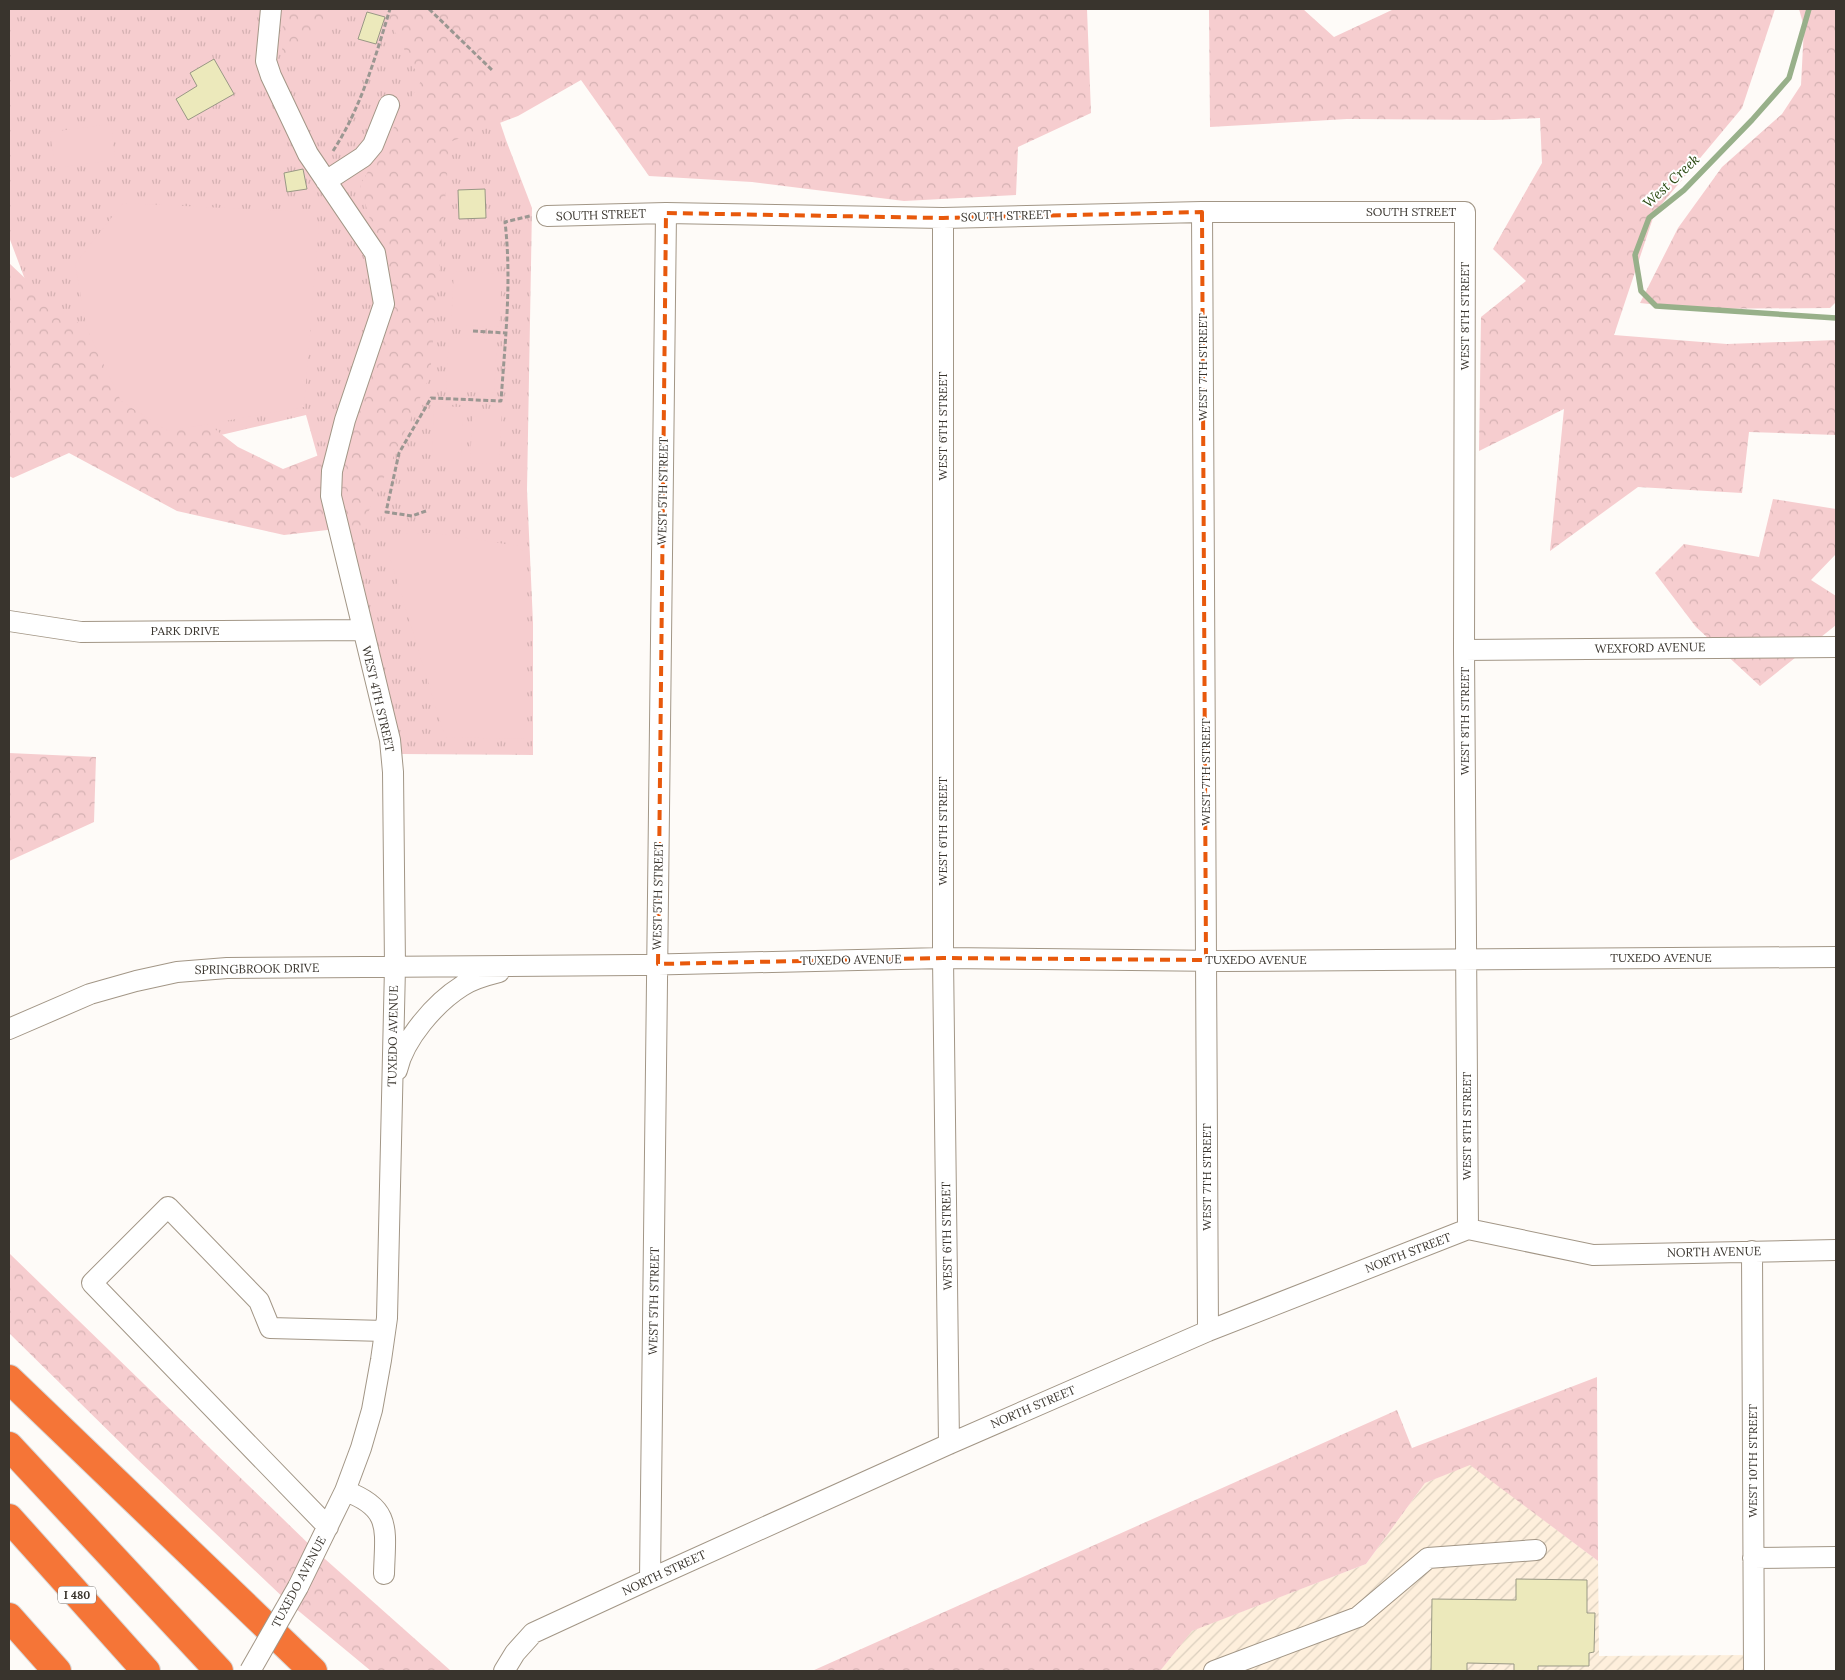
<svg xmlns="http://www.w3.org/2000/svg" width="1845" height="1680" font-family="Lora,serif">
  <defs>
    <pattern id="industrial-furrows" width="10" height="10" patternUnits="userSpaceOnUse" patternTransform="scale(1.25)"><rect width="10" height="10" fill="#feefdc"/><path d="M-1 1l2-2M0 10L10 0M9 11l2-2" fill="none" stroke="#dacebd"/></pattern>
    <pattern id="grass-tufts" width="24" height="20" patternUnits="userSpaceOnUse" patternTransform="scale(1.25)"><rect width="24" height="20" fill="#f6cdcf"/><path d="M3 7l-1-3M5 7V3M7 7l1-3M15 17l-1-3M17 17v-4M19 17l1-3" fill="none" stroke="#d4b1b2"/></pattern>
    <pattern id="forest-crowns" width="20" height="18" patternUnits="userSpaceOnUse" patternTransform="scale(1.25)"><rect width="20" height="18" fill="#f6cdcf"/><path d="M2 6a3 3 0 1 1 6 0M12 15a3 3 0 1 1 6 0" fill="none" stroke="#d4b1b2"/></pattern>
  </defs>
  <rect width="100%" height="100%" fill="#fefbf8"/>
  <!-- industrial -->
  <path fill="url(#industrial-furrows)" d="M1470,1464L1598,1561L1599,1656L1753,1655V1671H1160L1191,1631L1366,1564L1425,1483Z"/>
  <!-- grass -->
  <path fill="url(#grass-tufts)" d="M9,9H462L506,140L532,208L527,490L533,623V755L401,754L306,415L174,446L38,314L9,237Z"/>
  <!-- forest -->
  <path fill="url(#forest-crowns)" d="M283,9H345L282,62Z
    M383,9H1087L1091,113L1018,147L1016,195L904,201L752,182L649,176L581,80L518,116L450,142L430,376L362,526L284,535L177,511L69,453L13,478L9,476V263L46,298L238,447L283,469L345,445L386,275L360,185L421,81Z
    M1209,9H1303L1334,37L1394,9H1775L1742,108L1655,212L1614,335L1727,344L1836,340V435L1749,432L1742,493L1638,487L1550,551L1564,409L1479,451L1481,317L1526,281L1493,249L1542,163L1540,118L1494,120L1347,119L1210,127Z
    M1799,9H1836V302L1830,308L1694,309L1640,303L1678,228L1722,167L1782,114L1801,85L1804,27Z
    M1773,499L1836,509V554L1811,580L1836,596V625L1760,686L1696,627L1655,573L1684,544L1759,557Z
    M9,753L96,757L94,822L9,861Z
    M9,1253L316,1551L451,1671H371L289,1603L136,1458L9,1333Z
    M1597,1377L1598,1561L1470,1465L1425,1483L1366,1564L1192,1631L1160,1671H812L1397,1410L1412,1448Z"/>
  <!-- pitch -->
  <path fill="#f6cdcf" d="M111,124L115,160L55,168L50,132Z
    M123,203L310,212L319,223L304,407L168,431L121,401L87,329L75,264Z
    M454,271L502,274L499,327L451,325Z
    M449,337L497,340L494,393L446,391Z
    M434,406L463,407L461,461L432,460Z
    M473,409L502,410L499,464L470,463Z
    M436,533L518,546L525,554V739L445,737L389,554V534Z"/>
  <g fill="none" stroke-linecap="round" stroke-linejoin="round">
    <!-- stream -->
    <path stroke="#98b08a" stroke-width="5.5" d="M1809,9L1789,78L1752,120L1684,190L1649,218L1635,255L1641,291L1656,306L1836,318"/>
  </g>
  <!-- building -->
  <path fill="#ece9bb" stroke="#999885" d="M367,12L385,17L376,44L358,39Z
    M214,59L234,94L188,120L176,99L197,86L190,73Z
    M303,169L307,189L287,192L284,173Z
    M485,189L486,218L459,219L458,190Z
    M1516,1579L1587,1580V1613H1595L1594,1652L1589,1653V1666H1538V1671H1514V1664L1467,1663V1671H1431L1432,1599L1516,1600Z"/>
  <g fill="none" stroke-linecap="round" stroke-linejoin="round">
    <!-- minor casing -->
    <g stroke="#a29686" stroke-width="22">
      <path id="minor" d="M271,9L266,61L271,76L308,154L375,253L384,304L345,420L332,471L331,496L390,740L393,772L395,967L387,1318L381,1360L372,1410L361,1448L345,1491L298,1587
        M326,181L363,157L373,145L389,105
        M1202,212L1208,1331
        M547,216L666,213L943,218L1202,212H1465L1464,650L1468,1229
        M943,218V958L949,1444
        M9,621L81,632L362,630
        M1464,650L1836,647
        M9,1029L90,994L136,981L177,972L227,968L637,965L943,958L1223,961L1836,957
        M397,1070C404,1039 435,1003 462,986C472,979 487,975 499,972
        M1752,1251L1754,1671
        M345,1491C393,1508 385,1531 384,1574
        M328,1527L92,1283L168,1207L259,1301L270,1328L385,1331
        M1753,1558L1836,1557
        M650,1579L666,213
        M504,1671L515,1653L533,1633L650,1579L949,1444L1208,1331L1468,1229L1593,1255L1836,1250
        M1214,1671L1358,1617L1428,1558L1536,1550"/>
    </g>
    <!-- highway casing -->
    <g stroke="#d7d6d5" stroke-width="30">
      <path id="highway" d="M9,1379L313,1671
        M9,1446L219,1671
        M9,1518L146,1671
        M9,1617L57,1671"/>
    </g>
    <!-- path -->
    <path stroke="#9b9792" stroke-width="3" stroke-dasharray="5 2.5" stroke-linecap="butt" d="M429,9L492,70
      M333,151C361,108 375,58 390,9
      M473,331L506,333
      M426,511L412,516L386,512L399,453L431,398L501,401C505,342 512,281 505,222L530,216"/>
    <!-- minor -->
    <use href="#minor" stroke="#fff" stroke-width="20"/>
    <!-- highway -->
    <use href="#highway" stroke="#f57537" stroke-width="28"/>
    <!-- minor-bridge casing -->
    <g stroke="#a29686" stroke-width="22" stroke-linecap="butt">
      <path id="minor-bridge" d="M250,1671L298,1587"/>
    </g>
    <!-- minor-bridge -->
    <use href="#minor-bridge" stroke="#fff" stroke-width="20"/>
  </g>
  <!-- marked area -->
  <path fill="none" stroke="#e8590c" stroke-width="4" stroke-dasharray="10 6" stroke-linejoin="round" d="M1202,212L1206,960L943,958L658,964L666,213L943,218Z"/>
  <g text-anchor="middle" stroke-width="4" stroke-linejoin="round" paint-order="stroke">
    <!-- shield labels -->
    <rect fill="#fff" stroke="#74716c" stroke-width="1" x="58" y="1586.5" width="38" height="17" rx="4"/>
    <g font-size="11" font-weight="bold" fill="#39342d">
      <text x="77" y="1599">I 480</text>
    </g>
    <!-- street labels -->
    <g font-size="12" fill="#39342d" stroke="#fff">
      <text x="1411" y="216">SOUTH STREET</text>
      <text transform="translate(601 215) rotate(-2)" y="4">SOUTH STREET</text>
      <text transform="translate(1006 216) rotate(-2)" y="4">SOUTH STREET</text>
      <text transform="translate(1465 316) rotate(-90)" y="4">WEST 8TH STREET</text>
      <text transform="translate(1203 367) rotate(-90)" y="4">WEST 7TH STREET</text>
      <text transform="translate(943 426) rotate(-90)" y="4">WEST 6TH STREET</text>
      <text transform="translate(663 491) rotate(-89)" y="4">WEST 5TH STREET</text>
      <text x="185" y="635">PARK DRIVE</text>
      <text transform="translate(1650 648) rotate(-1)" y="4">WEXFORD AVENUE</text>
      <text transform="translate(378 699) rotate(77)" y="4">WEST 4TH STREET</text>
      <text transform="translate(1465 721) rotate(-90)" y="4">WEST 8TH STREET</text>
      <text transform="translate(1206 772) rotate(-90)" y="4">WEST 7TH STREET</text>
      <text transform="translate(943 831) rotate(-90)" y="4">WEST 6TH STREET</text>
      <text transform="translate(658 896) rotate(-89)" y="4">WEST 5TH STREET</text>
      <text x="1661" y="962">TUXEDO AVENUE</text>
      <text transform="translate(851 960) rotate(-1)" y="4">TUXEDO AVENUE</text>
      <text x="1256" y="964">TUXEDO AVENUE</text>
      <text transform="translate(257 969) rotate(-1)" y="4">SPRINGBROOK DRIVE</text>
      <text transform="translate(393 1036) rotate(-89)" y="4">TUXEDO AVENUE</text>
      <text transform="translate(1467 1126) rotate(-90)" y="4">WEST 8TH STREET</text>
      <text transform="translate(1207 1177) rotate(-90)" y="4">WEST 7TH STREET</text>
      <text transform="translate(947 1236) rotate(-91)" y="4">WEST 6TH STREET</text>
      <text transform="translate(1714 1252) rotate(-1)" y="4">NORTH AVENUE</text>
      <text transform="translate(1408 1253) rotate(-21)" y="4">NORTH STREET</text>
      <text transform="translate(654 1301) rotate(-89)" y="4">WEST 5TH STREET</text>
      <text transform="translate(1033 1407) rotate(-23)" y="4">NORTH STREET</text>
      <text transform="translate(1753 1461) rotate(-90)" y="4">WEST 10TH STREET</text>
      <text transform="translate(664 1573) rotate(-25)" y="4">NORTH STREET</text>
      <text transform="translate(299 1582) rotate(-62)" y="4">TUXEDO AVENUE</text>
    </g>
    <!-- water labels -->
    <g font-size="14" font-style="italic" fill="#2a4911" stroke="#fff">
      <text transform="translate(1671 181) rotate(-43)" y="5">West Creek</text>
    </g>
  </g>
  <!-- border -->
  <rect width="1845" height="1680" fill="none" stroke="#39342d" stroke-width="20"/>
</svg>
